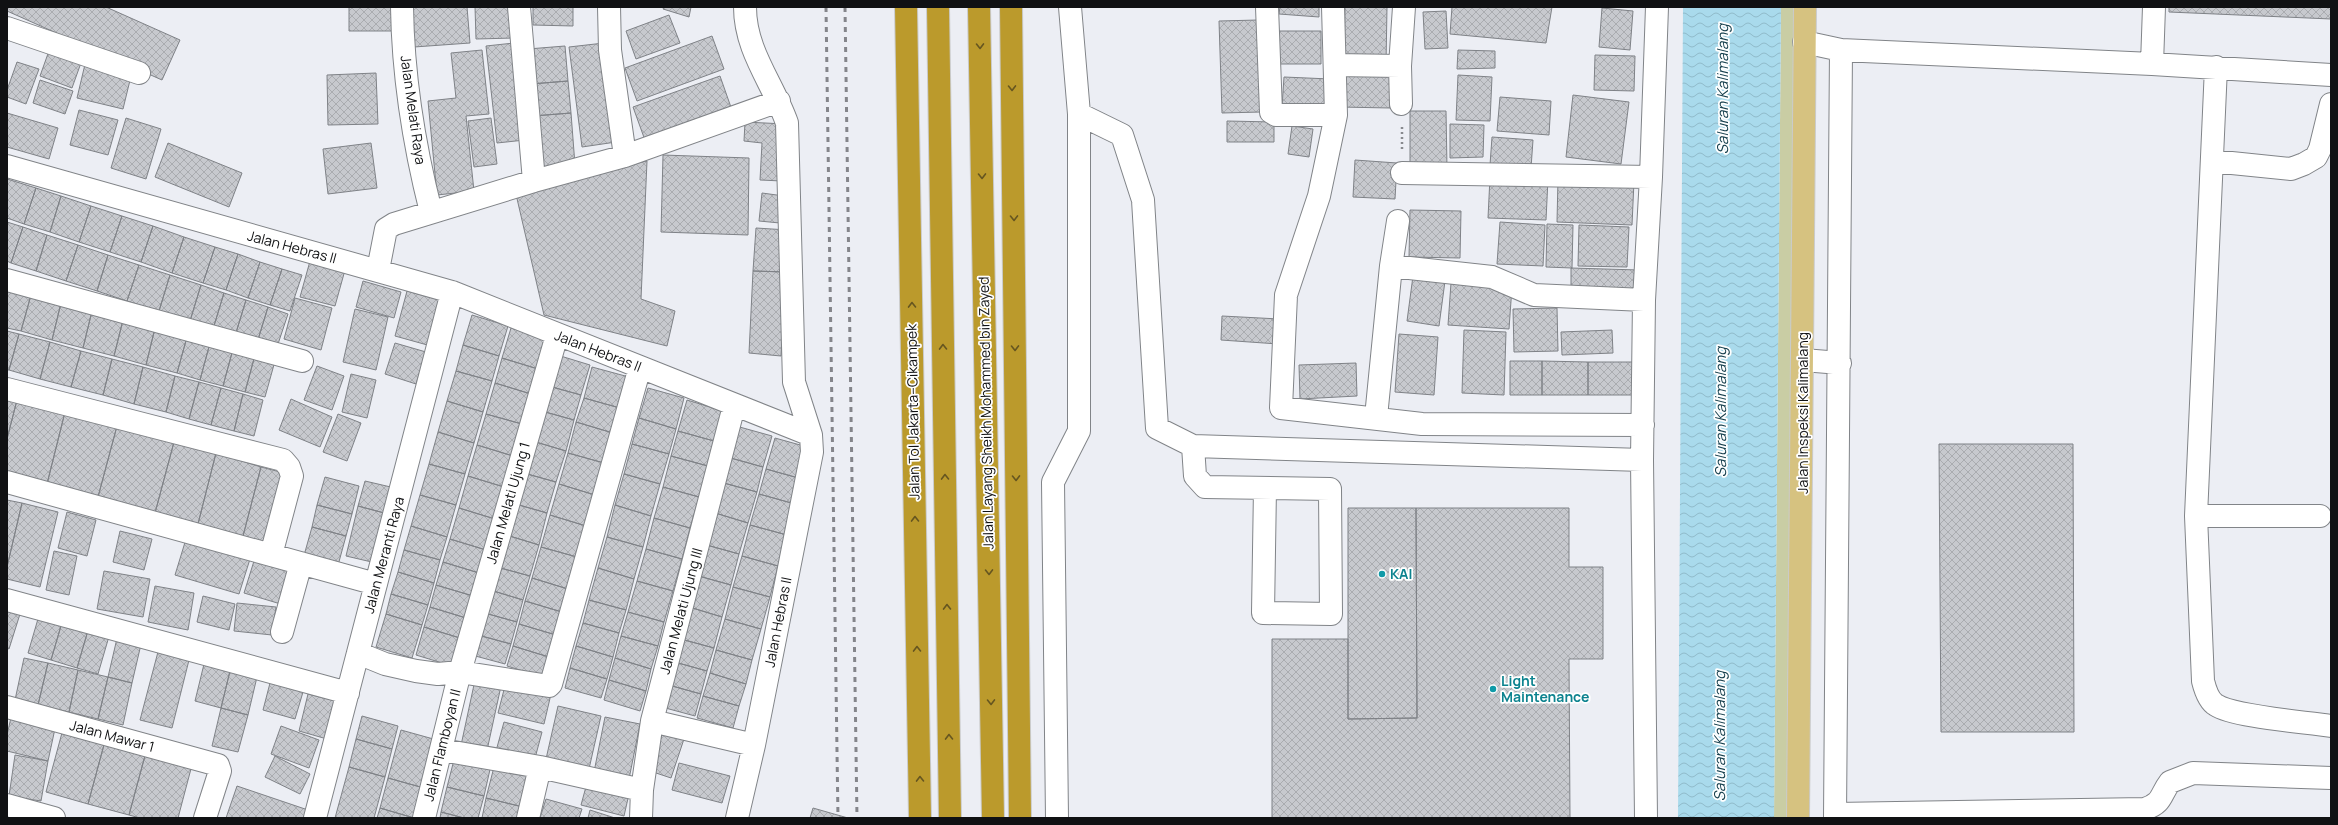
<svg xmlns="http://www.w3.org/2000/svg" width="2338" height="825" font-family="Manrope,sans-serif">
  <defs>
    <pattern id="water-waves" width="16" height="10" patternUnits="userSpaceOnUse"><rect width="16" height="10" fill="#a9daec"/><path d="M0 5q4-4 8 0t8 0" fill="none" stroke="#90baca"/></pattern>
    <pattern id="building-cross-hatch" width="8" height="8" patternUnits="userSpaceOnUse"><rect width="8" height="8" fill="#c7c9ce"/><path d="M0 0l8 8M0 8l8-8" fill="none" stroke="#aaacb0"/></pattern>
  </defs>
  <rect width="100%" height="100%" fill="#eceef4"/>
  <!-- green -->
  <path fill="#c9cda4" d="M1781,7H1806L1798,818H1774Z"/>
  <!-- water -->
  <path fill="url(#water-waves)" d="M1683,7H1781L1774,818H1678Z"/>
  <!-- building -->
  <path fill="url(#building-cross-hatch)" stroke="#7f8287" d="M7,7H106L180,40L162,80L7,11Z
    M349,7H392V31H349Z
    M411,7H467L470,43L414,47Z
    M475,7H513L514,38L476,39Z
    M533,7H573V26L533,25Z
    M664,7H691L689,17L663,9Z
    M1280,7H1319V17L1279,14Z
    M1345,7H1387L1386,64L1344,63Z
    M1452,7H1552L1546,43L1450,34Z
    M2169,7H2331V19L2169,12Z
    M1602,8L1633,11L1630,50L1599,47Z
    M1446,11L1448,48L1425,49L1423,12Z
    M669,15L680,43L636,59L626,31Z
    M1258,20L1261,112L1222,113L1219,21Z
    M1277,31H1321V64H1277Z
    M712,36L724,69L637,101L625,68Z
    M514,43L525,140L497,143L486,46Z
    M604,43L616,142L582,147L569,47Z
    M565,46L568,81L531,84L528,49Z
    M50,48L82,60L72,88L40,76Z
    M482,50L489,114L466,116L474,191L437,195L428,101L456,98L451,53Z
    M1458,50L1495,51V68L1457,69Z
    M1595,55L1635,56L1634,91L1594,90Z
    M86,60L132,72L123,109L77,98Z
    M17,62L39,69L26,104L7,97V90Z
    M1341,71L1391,72L1390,108L1340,107Z
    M376,73L378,124L328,125L327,75Z
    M1458,75L1492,77L1490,121L1456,120Z
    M720,76L733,113L646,143L633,107Z
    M1284,77L1330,79L1328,110L1282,107Z
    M40,80L73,91L65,114L33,103Z
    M568,81L571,113L533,116L531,84Z
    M1573,95L1629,102L1621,164L1566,157Z
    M1500,97L1551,101L1549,135L1497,131Z
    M79,110L118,120L108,155L70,145Z
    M1410,111H1446L1447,168H1410Z
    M7,113L58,128L49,159L7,147Z
    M571,113L575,165L538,168L533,116Z
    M126,118L161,129L146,179L111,168Z
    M491,118L497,164L474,167L468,121Z
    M1227,121L1274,122V142H1227Z
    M745,122L785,124L782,181L760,180L762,143L744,141Z
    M1450,124L1484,125L1483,157L1450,158Z
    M1292,126L1313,129L1309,157L1288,154Z
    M1492,137L1533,140L1531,168L1490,165Z
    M168,143L242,173L229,207L155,177Z
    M371,143L377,188L328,194L323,149Z
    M663,155L749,158L748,235L661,232Z
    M1355,160L1397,163L1395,199L1353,197Z
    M647,161L641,299L675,311L667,346L544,315L515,190Z
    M1490,177L1548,179L1546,220L1488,218Z
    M7,179L36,188L24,224L7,218Z
    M1558,179L1634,181L1632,225L1557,222Z
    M36,188L61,196L50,232L24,224Z
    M762,193L784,196L780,223L759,221Z
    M61,196L91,206L79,242L50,232Z
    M91,206L122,216L110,252L79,242Z
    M1410,210L1461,211L1460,258L1409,257Z
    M122,216L153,226L141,262L110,252Z
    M7,222L23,227L11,263L7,261Z
    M1500,222L1545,225L1543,266L1497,264Z
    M1547,224L1573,225L1572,268L1546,267Z
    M1579,225L1629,227L1627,267L1578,266Z
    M153,226L184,237L172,273L141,262Z
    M23,227L47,235L36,271L11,263Z
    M756,228L788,230L786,272L753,271Z
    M47,235L78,245L66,281L36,271Z
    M184,237L215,247L203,283L172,273Z
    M78,245L108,255L97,291L66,281Z
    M215,247L238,254L226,290L203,283Z
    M238,254L260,262L248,298L226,290Z
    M108,255L139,265L127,301L97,291Z
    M310,261L345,270L335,306L300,297Z
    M260,262L282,269L270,305L248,298Z
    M139,265L170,275L159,311L127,301Z
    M1571,268L1639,270L1638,297L1571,296Z
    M282,269L302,275L290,311L270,305Z
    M753,271L786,272L781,356L749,353Z
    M170,275L201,285L190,321L159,311Z
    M1413,276L1445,281L1439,326L1407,321Z
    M363,281L401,292L394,318L356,307Z
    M1451,283L1512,287L1509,329L1448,325Z
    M201,285L224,293L213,329L190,321Z
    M7,288L31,295L21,331L7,328Z
    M407,291L443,301L431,346L395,336Z
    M224,293L246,300L235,336L213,329Z
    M31,295L61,303L52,340L21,331Z
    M295,298L332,308L321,350L284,339Z
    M246,300L268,307L257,343L235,336Z
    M61,303L92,311L83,348L52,340Z
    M268,307L288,314L276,350L257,343Z
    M1557,308L1558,351L1514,352L1513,309Z
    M355,309L388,317L376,370L343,362Z
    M92,311L123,320L114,356L83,348Z
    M472,315L508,326L499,356L463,345Z
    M1222,316L1279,319L1278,344L1221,340Z
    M123,320L155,328L146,365L114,356Z
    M155,328L187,337L177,373L146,365Z
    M511,328L547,339L538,369L502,358Z
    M1464,330L1506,332L1504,395L1462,393Z
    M1612,330L1613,353L1562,355L1561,332Z
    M7,331L19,334L9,370H7Z
    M19,334L50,342L40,379L9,370Z
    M1399,334L1438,337L1434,395L1395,392Z
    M187,337L210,343L200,380L177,373Z
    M50,342L81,351L71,387L40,379Z
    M210,343L233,349L223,386L200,380Z
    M395,343L426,352L416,384L385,374Z
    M463,345L499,356L492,381L456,371Z
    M233,349L255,355L245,392L223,386Z
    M81,351L112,359L103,395L71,387Z
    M554,354L590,365L581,395L545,385Z
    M255,355L275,361L265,397L245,392Z
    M502,358L538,369L531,394L495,383Z
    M112,359L143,367L134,404L103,395Z
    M1510,361H1542V395H1510Z
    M1542,361L1588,362V395H1542Z
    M1588,362H1638V395H1588Z
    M1356,363L1357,396L1300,399L1299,365Z
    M317,366L344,376L332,410L304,400Z
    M143,367L175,376L166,412L134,404Z
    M592,367L629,377L620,408L584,398Z
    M456,371L492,381L483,412L447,401Z
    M351,374L376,380L367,418L342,412Z
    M175,376L199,382L189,419L166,412Z
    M199,382L221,388L211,425L189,419Z
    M495,383L531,394L522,424L486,414Z
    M545,385L581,395L574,420L538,410Z
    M221,388L243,394L234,431L211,425Z
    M648,388L684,398L676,429L639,418Z
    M243,394L263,400L254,436L234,431Z
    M7,397L17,400L7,439Z
    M584,398L620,408L613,433L576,422Z
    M291,399L332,417L320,447L279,430Z
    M17,400L65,412L47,484L7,473V439Z
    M687,400L723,411L714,441L678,431Z
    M447,401L483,412L474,443L438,432Z
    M538,410L574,420L566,451L529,440Z
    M65,412L117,426L98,497L47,484Z
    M338,414L361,423L347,461L323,452Z
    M486,414L522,424L513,456L477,445Z
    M639,418L676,429L669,454L632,444Z
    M576,422L613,433L604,463L568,453Z
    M117,426L174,442L155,513L98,497Z
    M736,426L772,436L763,467L727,457Z
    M678,431L714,441L708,466L671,456Z
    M438,432L474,443L465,474L429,464Z
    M775,438L811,448L802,479L766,469Z
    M529,440L566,451L556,482L520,472Z
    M174,442L216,453L198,524L155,513Z
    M632,444L669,454L660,484L624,474Z
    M1939,444H2073L2074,732H1941Z
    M477,445L513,456L504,487L468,476Z
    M216,453L261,467L243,536L198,524Z
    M568,453L604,463L595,495L559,484Z
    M671,456L708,466L699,497L663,487Z
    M727,457L763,467L757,492L720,482Z
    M429,464L465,474L456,505L420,495Z
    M261,467L284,473L267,543L243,536Z
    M766,469L802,479L795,504L759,494Z
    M520,472L556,482L547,513L512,503Z
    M624,474L660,484L651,516L615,505Z
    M468,476L504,487L495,519L459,508Z
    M325,477L359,486L352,514L317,505Z
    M365,481L395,488L388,514L358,506Z
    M720,482L757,492L748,523L712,512Z
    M559,484L595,495L586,526L550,515Z
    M663,487L699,497L690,528L654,518Z
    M759,494L795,504L787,535L750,525Z
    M420,495L456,505L447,537L411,526Z
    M7,500L22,503L7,567Z
    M22,503L58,512L40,587L7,579V567Z
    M512,503L547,513L539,545L503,534Z
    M317,505L352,514L346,536L312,527Z
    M615,505L651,516L643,547L607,537Z
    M358,506L388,514L376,563L346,556Z
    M459,508L495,519L486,550L450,539Z
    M1348,508H1416L1417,718L1348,719Z
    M1416,508H1569V567H1603V659H1569L1570,818H1272V639H1348V719L1417,718Z
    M67,512L96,520L87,556L58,548Z
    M712,512L748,523L739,554L703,544Z
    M550,515L586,526L577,557L541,547Z
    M654,518L690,528L682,559L646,549Z
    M750,525L787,535L778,566L742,556Z
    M411,526L447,537L440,560L404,550Z
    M312,527L346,536L337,569L303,559Z
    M120,531L152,539L144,570L113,562Z
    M503,534L539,545L530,576L493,566Z
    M607,537L643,547L634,579L598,568Z
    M186,539L250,559L239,594L175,575Z
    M450,539L486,550L479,573L443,562Z
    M703,544L739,554L731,585L695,575Z
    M541,547L577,557L568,589L532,578Z
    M646,549L682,559L673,591L637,581Z
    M404,550L440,560L434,583L398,572Z
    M54,551L77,556L69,595L46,590Z
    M742,556L778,566L770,597L733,587Z
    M254,561L294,572L284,605L244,593Z
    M443,562L479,573L473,596L436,585Z
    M493,566L530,576L523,600L487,589Z
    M598,568L634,579L626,610L589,600Z
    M104,571L150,579L143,617L97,609Z
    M398,572L434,583L428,605L391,594Z
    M695,575L731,585L722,617L686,606Z
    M532,578L568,589L562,612L525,601Z
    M637,581L673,591L664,622L628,612Z
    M436,585L473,596L466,618L430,607Z
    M155,586L194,593L188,630L148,622Z
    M733,587L770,597L761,629L725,619Z
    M487,589L523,600L517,622L481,612Z
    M391,594L428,605L422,625L386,614Z
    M203,596L235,604L229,630L197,622Z
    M589,600L626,610L619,633L583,623Z
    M525,601L562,612L556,635L519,624Z
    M237,603L276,607L272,635L234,631Z
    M686,606L722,617L714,648L677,638Z
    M430,607L466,618L460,638L424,627Z
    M7,610L20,614L9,649L7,648Z
    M40,612L63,619L51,660L28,653Z
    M481,612L517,622L511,644L474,634Z
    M628,612L664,622L658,646L621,636Z
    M386,614L422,625L412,658L376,647Z
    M63,619L89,627L77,668L51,660Z
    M725,619L761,629L752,660L716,650Z
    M583,623L619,633L613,657L576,646Z
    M519,624L556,635L549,657L513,646Z
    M89,627L110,633L98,674L77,668Z
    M424,627L460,638L452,666L416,655Z
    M118,634L142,640L132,683L108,677Z
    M474,634L511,644L505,664L468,654Z
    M621,636L658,646L651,669L615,658Z
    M677,638L714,648L707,671L671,661Z
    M513,646L549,657L543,677L507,666Z
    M576,646L613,657L607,679L570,668Z
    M159,648L190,656L172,728L140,720Z
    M716,650L752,660L746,684L710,673Z
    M24,658L48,663L38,705L15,700Z
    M615,658L651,669L646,691L609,680Z
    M671,661L707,671L701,694L665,684Z
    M48,663L78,670L69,712L38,705Z
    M204,664L230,671L221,708L195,701Z
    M570,668L607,679L601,698L565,688Z
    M78,670L108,677L98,719L69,712Z
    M230,671L257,677L248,715L221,708Z
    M710,673L746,684L739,706L703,696Z
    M108,677L132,683L123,725L98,719Z
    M475,680L501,686L486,755L460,750Z
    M609,680L646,691L640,711L604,700Z
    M506,682L551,694L544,724L498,713Z
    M270,683L303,692L295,719L263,710Z
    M665,684L701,694L695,716L658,706Z
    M308,694L336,701L327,739L299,731Z
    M703,696L739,706L733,728L697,718Z
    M558,706L601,716L589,769L546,759Z
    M221,708L248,715L238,752L212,746Z
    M12,713L56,724L48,761L7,751V735Z
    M362,716L398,726L392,749L356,739Z
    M605,717L640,724L629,779L594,772Z
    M504,722L542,732L534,762L496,751Z
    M281,726L319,740L309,768L271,754Z
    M63,729L105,741L88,804L46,792Z
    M401,730L437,740L424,788L388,778Z
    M663,732L684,739L671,778L650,771Z
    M356,739L392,749L385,777L349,767Z
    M105,741L146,752L129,815L88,804Z
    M146,752L192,765L178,818H140L129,815Z
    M15,755L48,761L41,801L9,796Z
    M275,756L310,774L300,794L265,777Z
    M455,756L491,765L484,796L447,787Z
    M679,763L730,776L722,803L672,790Z
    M349,767L385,777L374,818H335Z
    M494,767L531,776L523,807L486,798Z
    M388,778L424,788L414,818L380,808Z
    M587,783L629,794L624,816L581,805Z
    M237,786L308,810L305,818H226Z
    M447,787L484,796L478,818H464L441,812Z
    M486,798L523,807L521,818H482Z
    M546,799L582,809L579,818H540Z
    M380,808L414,818H377Z
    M813,808L848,818H810Z
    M590,810L615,818H588Z
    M441,812L464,818H440Z"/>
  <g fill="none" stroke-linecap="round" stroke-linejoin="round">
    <!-- minor casing -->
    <g stroke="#818488" stroke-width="24">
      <path id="minor" d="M402,7C403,76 414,145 431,212
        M519,7L534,181
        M609,7L610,50L625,156
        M1070,7L1079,114
        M1267,7L1271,112L1276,115H1336
        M1333,7L1336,115L1319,196L1286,295L1281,408L1422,424L1643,425
        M7,28L139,73
        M1804,42L1841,50L2152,64L2331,75
        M2152,64L2154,7
        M1335,65L1400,66
        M2216,67L2196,516L2203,681C2205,689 2209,701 2216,705C2234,717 2307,722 2331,726
        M1401,104L1400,66L1404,7
        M2212,161L2291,169L2304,164L2316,157L2320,149L2331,104
        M7,166L452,292L811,435
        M1402,173L1651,177
        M1391,266L1492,277L1534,295L1644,300
        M378,270L386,229L394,224L534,181L625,156L779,101
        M7,280L302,361
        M1803,360L1840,363
        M7,389L283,460L289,467L292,476L271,555
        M1376,417L1391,266L1398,221
        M1193,446L1195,476L1205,487L1330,489L1331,614L1263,613L1265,488
        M7,482L376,584
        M2196,516H2320
        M7,600L348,693
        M282,632L301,563
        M358,653L385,664L416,671L438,674L460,672L549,686L551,684L640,367
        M7,707L218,765L220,771L205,818
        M652,721L754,745
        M442,750L540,767L642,790
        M7,805L54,818
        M1835,814L2145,809C2163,803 2160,795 2170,782L2193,773L2331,778
        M315,818L452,292
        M424,818L460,672L557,335
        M528,818L540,767
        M641,818L642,790L652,721L734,406
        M737,818L754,745L812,452L811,435L794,382L787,123C773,83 745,51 745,7
        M1057,818L1053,482L1079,431V114L1122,135L1143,200L1157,428L1193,446L1642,460
        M1646,818L1642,460L1644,300L1651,177L1657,7
        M1835,818L1841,50"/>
    </g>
    <!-- major casing -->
    <g stroke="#cacbcb" stroke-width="24">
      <path id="major" d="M1798,818L1805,7"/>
    </g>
    <!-- highway casing -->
    <g stroke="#cacbcb" stroke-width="24">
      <path id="highway" d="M906,7L920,818
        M938,7L950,818
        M979,7L993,818
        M1011,7L1020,818"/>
    </g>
    <!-- path -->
    <path stroke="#888a8e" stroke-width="2.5" stroke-dasharray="2 3" stroke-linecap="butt" d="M1402,127V150"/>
    <!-- minor -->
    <use href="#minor" stroke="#fff" stroke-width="22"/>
    <!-- major -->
    <use href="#major" stroke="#d6c280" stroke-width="22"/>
    <!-- highway -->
    <use href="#highway" stroke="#bb9a2c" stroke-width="22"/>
    <!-- rail -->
    <path stroke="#84858a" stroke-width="3" stroke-dasharray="5 5" stroke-linecap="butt" d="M826,7L838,818
      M845,7L857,818"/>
  </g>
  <!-- one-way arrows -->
  <defs><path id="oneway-chevron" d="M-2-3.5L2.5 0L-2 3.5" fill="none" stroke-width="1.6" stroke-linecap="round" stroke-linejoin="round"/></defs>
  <g stroke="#665620">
    <use href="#oneway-chevron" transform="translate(980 46) rotate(89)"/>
    <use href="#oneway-chevron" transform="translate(1012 88) rotate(89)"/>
    <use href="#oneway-chevron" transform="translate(982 176) rotate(89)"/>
    <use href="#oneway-chevron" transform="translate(1014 218) rotate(89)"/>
    <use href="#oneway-chevron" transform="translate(912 305) rotate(-91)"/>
    <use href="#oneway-chevron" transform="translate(943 347) rotate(-91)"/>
    <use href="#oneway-chevron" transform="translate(1015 348) rotate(89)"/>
    <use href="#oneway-chevron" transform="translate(945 477) rotate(-91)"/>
    <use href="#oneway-chevron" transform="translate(1016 478) rotate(89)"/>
    <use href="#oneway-chevron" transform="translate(915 519) rotate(-91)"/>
    <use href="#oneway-chevron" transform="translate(989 572) rotate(89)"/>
    <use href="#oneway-chevron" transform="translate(947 607) rotate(-91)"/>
    <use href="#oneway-chevron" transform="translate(917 649) rotate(-91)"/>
    <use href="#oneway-chevron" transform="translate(991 702) rotate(89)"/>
    <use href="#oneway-chevron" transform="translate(949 737) rotate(-91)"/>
    <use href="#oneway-chevron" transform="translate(920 779) rotate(-91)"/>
  </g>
  <!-- markers -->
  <g fill="#0f9aa8" stroke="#fff" stroke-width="1.5">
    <circle cx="1382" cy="574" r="4"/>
    <circle cx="1493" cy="689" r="4"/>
  </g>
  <g text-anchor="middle" stroke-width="3.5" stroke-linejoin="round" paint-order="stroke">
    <!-- street labels -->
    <g font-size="14" fill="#101113" stroke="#fff">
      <text transform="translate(413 110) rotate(82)" y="5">Jalan Melati Raya</text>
      <text transform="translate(292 247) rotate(15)" y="5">Jalan Hebras II</text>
      <text transform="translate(598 351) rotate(21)" y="5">Jalan Hebras II</text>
      <text transform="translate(913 412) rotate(-91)" y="5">Jalan Tol Jakarta–Cikampek</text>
      <text transform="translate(986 413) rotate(-91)" y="5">Jalan Layang Sheikh Mohammed bin Zayed</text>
      <text transform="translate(1803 413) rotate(-90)" y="5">Jalan Inspeksi Kalimalang</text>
      <text transform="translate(508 503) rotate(-74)" y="5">Jalan Melati Ujung 1</text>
      <text transform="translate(384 555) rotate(-75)" y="5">Jalan Meranti Raya</text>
      <text transform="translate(681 611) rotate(-75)" y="5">Jalan Melati Ujung III</text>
      <text transform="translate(778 622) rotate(-79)" y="5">Jalan Hebras II</text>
      <text transform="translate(112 736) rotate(15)" y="5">Jalan Mawar 1</text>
      <text transform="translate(442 745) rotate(-76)" y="5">Jalan Flamboyan II</text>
    </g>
    <!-- culture labels -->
    <g font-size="14" font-weight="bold" fill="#0d838f" stroke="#fff" text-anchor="start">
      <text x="1390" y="579">KAI</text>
      <text x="1501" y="686">Light<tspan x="1501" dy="16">Maintenance</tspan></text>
    </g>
    <!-- water labels -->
    <g font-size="15" font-style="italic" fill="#143e4c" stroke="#fff">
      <text transform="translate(1723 89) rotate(-90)" y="5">Saluran Kalimalang</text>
      <text transform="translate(1721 412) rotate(-90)" y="5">Saluran Kalimalang</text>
      <text transform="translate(1720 736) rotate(-90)" y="5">Saluran Kalimalang</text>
    </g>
  </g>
  <!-- border -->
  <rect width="2338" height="825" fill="none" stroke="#101113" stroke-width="16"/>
</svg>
